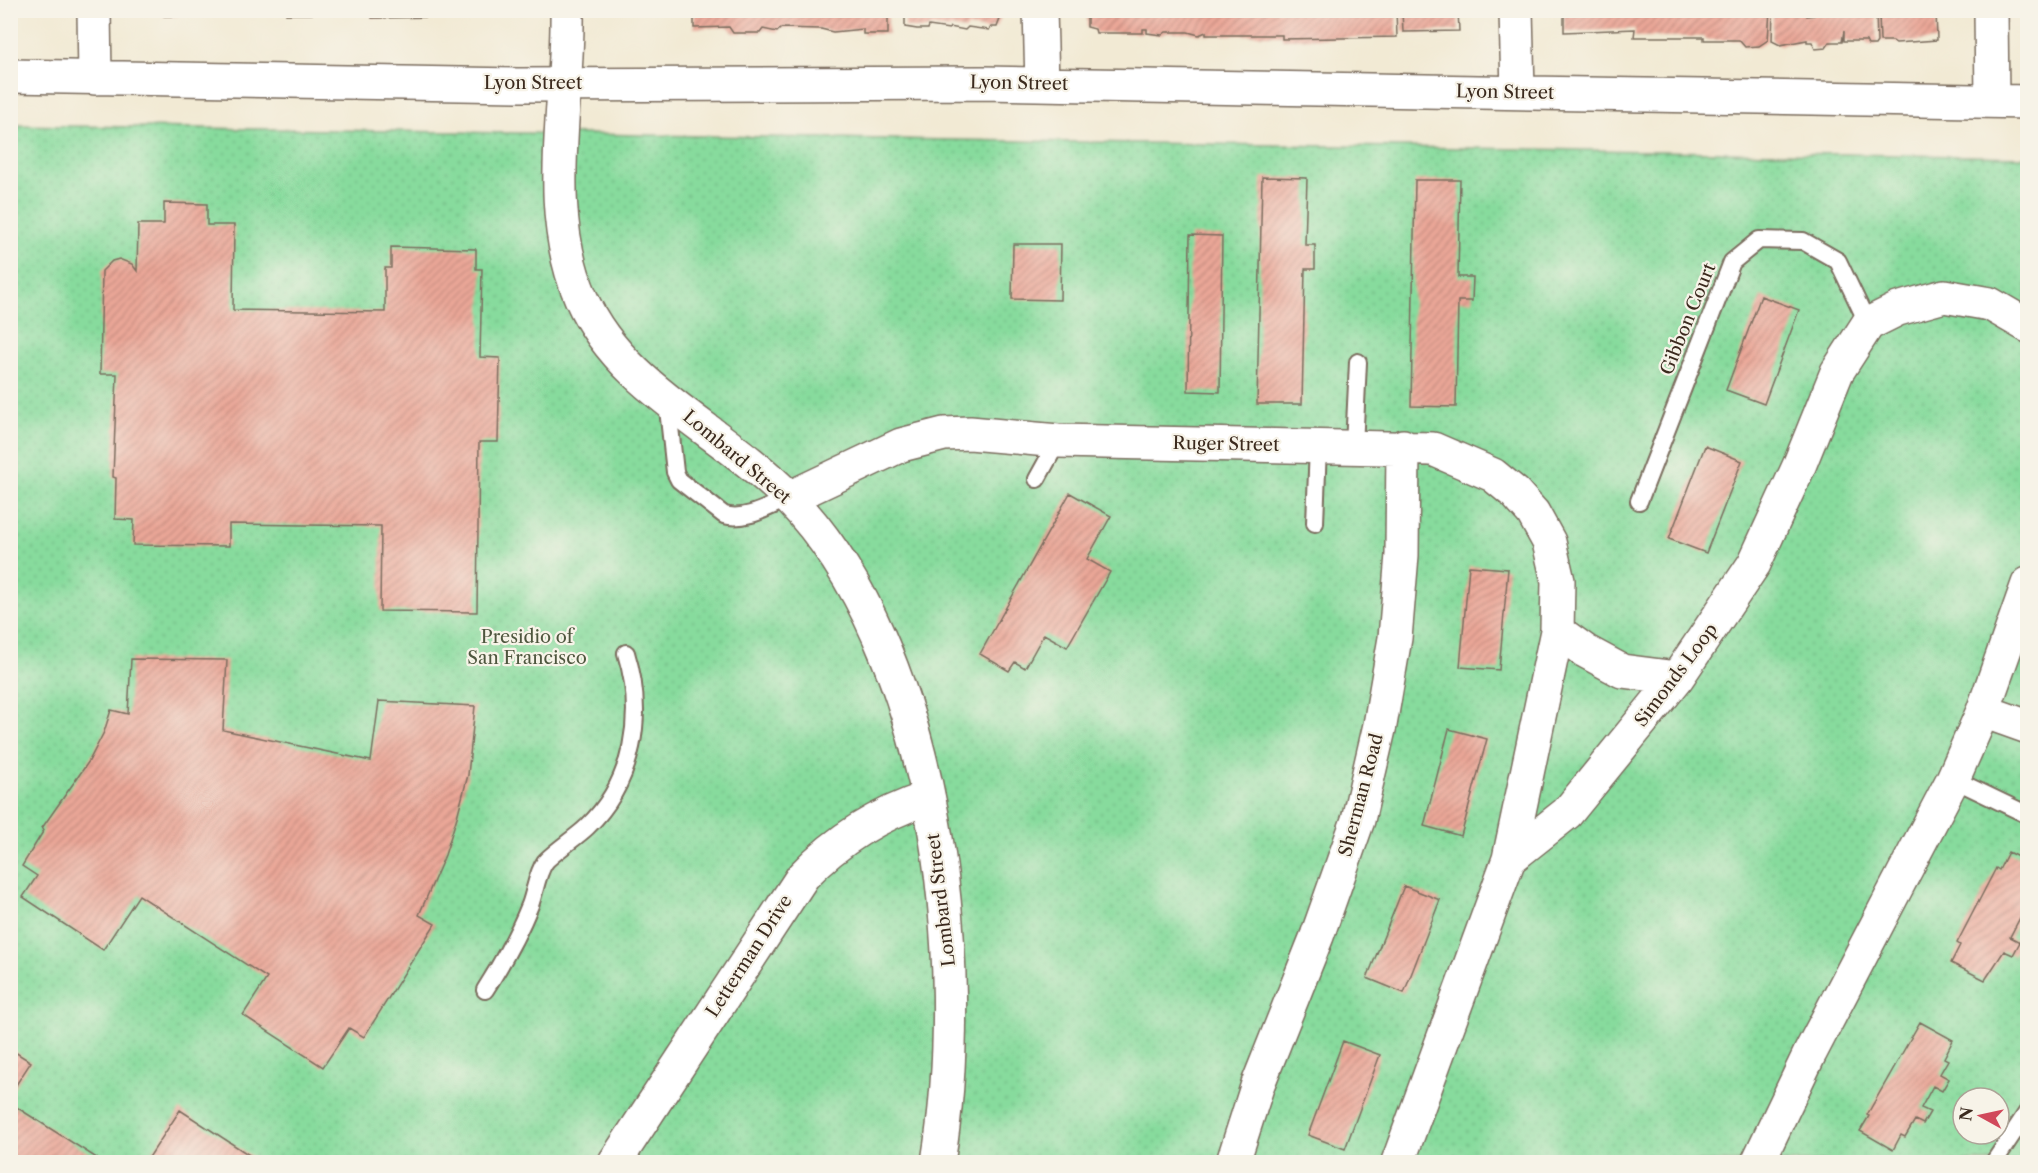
<svg xmlns="http://www.w3.org/2000/svg" width="2038" height="1173" font-family="'Libre Caslon Text',serif">
  <defs>
    <pattern id="park-dots" width="8" height="8" patternUnits="userSpaceOnUse" patternTransform="scale(1.5)"><rect width="8" height="8" fill="#87db9d"/><path d="M2 2h.1M6 6h.1" fill="none" stroke="#75bc87" stroke-width="1.8" stroke-linecap="round"/></pattern>
    <pattern id="building-hatch" width="6" height="6" patternUnits="userSpaceOnUse" patternTransform="scale(1.5)"><rect width="6" height="6" fill="#eba798"/><path d="M-1 1l2-2M0 6l6-6M5 7l2-2" fill="none" stroke="#c0887b"/></pattern>
  </defs>
  <rect width="100%" height="100%" fill="#f7f3e8"/>
  <filter id="ink" filterUnits="userSpaceOnUse"><feTurbulence type="fractalNoise" baseFrequency=".0167" numOctaves="2"/><feDisplacementMap in="SourceGraphic" scale="12" xChannelSelector="R" yChannelSelector="G"/><feConvolveMatrix kernelMatrix="1 2 1 2 8 2 1 2 1" color-interpolation-filters="sRGB"/></filter>
  <filter id="wash" filterUnits="userSpaceOnUse"><feTurbulence type="fractalNoise" baseFrequency=".008" numOctaves="4" result="noise"/><feDisplacementMap in="SourceGraphic" scale="24" xChannelSelector="R" yChannelSelector="G"/><feGaussianBlur stdDeviation="1.35" result="paint"/><feColorMatrix in="noise" values="0 0 0 0 0 0 0 0 0 0 0 0 0 0 0 0 0 1.4 0 .05"/><feComposite in="paint" operator="in"/></filter>
  <g filter="url(#wash)">
    <rect width="100%" height="100%" fill="#f2ead4"/>
    <!-- park -->
    <path fill="url(#park-dots)" stroke="#61825e" stroke-width="1.5" fill-rule="evenodd" d="M11,125L2027,157V1162H11ZM1963,1098H1999V1134H1963Z"/>
    <g id="blocks">
      <!-- building -->
      <path fill="url(#building-hatch)" d="M159,10H178V16H164Z
        M212,10H255V13H212Z
        M286,10H313L312,14H286Z
        M372,10H441V17L372,18Z
        M694,10H888V34H863V29L833,32L821,29L781,28L777,32L763,29L760,33H733L729,27L694,28Z
        M905,10H1000V19L997,27H991L989,30L968,27L965,30L950,27L949,29L929,26L928,29H917L905,27Z
        M1092,10H1396L1397,37L1282,39V35H1206V32L1199,35L1188,32H1166L1162,35L1147,33V29H1143V33H1096L1095,29L1087,27V12Z
        M1402,10H1458L1459,31L1403,32Z
        M1564,10H1770L1768,40L1759,46L1745,47L1739,40H1704V37H1634L1635,29L1564,32Z
        M1773,10H1807V16L1814,15L1813,10H1876L1877,42L1875,45H1868L1866,41H1844V31L1842,42H1830L1826,48L1815,49L1812,42H1807V40L1780,45L1772,41Z
        M1889,10H1936L1937,40L1896,43L1893,41H1880L1879,14H1889Z
        M1262,177L1307,178L1305,245H1315V269H1305L1302,404H1257Z
        M1415,180H1460L1458,277H1473L1472,301H1458L1456,407L1411,406Z
        M164,203L207,204V225H234L233,310L385,312V268H391V247L476,249V269H482L480,357L500,358L498,442H479L477,612L380,611L381,526L229,524V546L133,545L134,520L115,519L116,478L113,477L117,374H100L102,271L112,261L119,259L132,264L137,271L138,224H164Z
        M1190,235L1222,236L1220,392L1188,391Z
        M1013,244H1061L1060,300L1012,299Z
        M1761,296L1799,310L1764,404L1726,390Z
        M1705,446L1742,461L1706,553L1669,539Z
        M1070,493L1111,516L1087,559L1110,572L1067,647L1044,634L1025,668L1015,662L1009,671L980,654Z
        M1469,566L1508,569L1499,670L1460,667Z
        M131,659L227,660L223,730L371,761L379,701L475,706L468,775L457,817L445,855L419,915L435,924L364,1037L349,1028L323,1067L243,1015L267,978L139,895L103,950L23,897L37,876L22,866L44,830L42,828L89,761L104,732L111,710L128,714Z
        M1449,729L1487,739L1461,836L1424,826Z
        M2008,852L2028,862V917L2022,914L2010,937L2020,942L2013,955L2004,951L1985,980L1951,963L1960,945L1957,943L1996,868L1999,870Z
        M1404,886L1440,900L1404,993L1367,978Z
        M1920,1022L1953,1040L1944,1058L1948,1060L1940,1074L1949,1079L1942,1091L1933,1086L1921,1108L1930,1112L1923,1124L1915,1120L1905,1137L1901,1135L1893,1150L1860,1131L1869,1116L1867,1115Z
        M1343,1041L1380,1055L1345,1149L1308,1135Z
        M10,1049L31,1062L10,1094Z
        M10,1103L103,1162H10Z
        M180,1110L260,1162H146Z"/>
    </g>
  </g>
  <g filter="url(#ink)">
    <use href="#blocks" fill-opacity="0" stroke="#7b6d5e" stroke-width="1.5"/>
    <g fill="none" stroke-linecap="round" stroke-linejoin="round">
      <!-- lane casing -->
      <g stroke="#7b6d5e" stroke-width="20">
        <path id="lane" d="M667,400L675,472L679,480L724,515C746,521 768,507 789,498
          M1354,447L1358,362
          M1037,479L1058,441
          M1639,501L1732,262L1759,240L1803,241L1838,261L1868,324
          M1315,523L1318,446
          M1953,779L2028,815
          M485,990C502,963 518,935 530,905C535,892 537,873 545,862C550,855 578,836 587,827C634,782 645,714 626,653
          M1994,1162L2028,1111"/>
      </g>
      <!-- street casing -->
      <g stroke="#7b6d5e" stroke-width="36">
        <path id="street" d="M94,10L95,78
          M1040,10L1042,84
          M1516,10L1518,92
          M1991,10L1992,101
          M10,76L518,85L983,83L2028,102
          M789,498L901,445L944,434L970,433L1058,441L1433,449L1493,475L1515,493L1533,513L1549,542L1558,581L1557,631L1509,859L1398,1162
          M1557,631L1585,651L1622,671L1677,678
          M1983,711L2028,727
          M1509,859L1567,813L1677,678L1754,564L1799,466L1837,372L1868,324L1898,309L1944,296L1990,304L2028,326
          M615,1162L803,876C838,839 879,814 928,798
          M1233,1162L1258,1084L1317,936L1358,820L1380,725L1395,638L1402,555L1403,446
          M1758,1162L1810,1053L1953,779L1983,711L2028,584"/>
      </g>
      <!-- secondary casing -->
      <g stroke="#7b6d5e" stroke-width="36">
        <path id="secondary" d="M567,10C569,104 542,208 581,298C621,389 722,429 788,497C937,649 971,961 938,1162"/>
      </g>
      <!-- lane -->
      <use href="#lane" stroke="#fff" stroke-width="16"/>
      <!-- street -->
      <use href="#street" stroke="#fff" stroke-width="33"/>
      <!-- secondary -->
      <use href="#secondary" stroke="#fff" stroke-width="33"/>
    </g>
  </g>
  <g text-anchor="middle" stroke-width="4.5" stroke-linejoin="round" paint-order="stroke">
    <!-- street labels -->
    <g font-size="18" fill="#3b2a1e" stroke="#f7f3e8">
      <text x="533" y="89">Lyon Street</text>
      <text transform="translate(1019 83) rotate(1)" y="6">Lyon Street</text>
      <text transform="translate(1505 92) rotate(1)" y="6">Lyon Street</text>
      <text transform="translate(1688 319) rotate(-68)" y="6">Gibbon Court</text>
      <text transform="translate(1226 444) rotate(1)" y="6">Ruger Street</text>
      <text transform="translate(737 457) rotate(40)" y="6">Lombard Street</text>
      <text transform="translate(1676 675) rotate(-53)" y="6">Simonds Loop</text>
      <text transform="translate(1361 795) rotate(-75)" y="6">Sherman Road</text>
      <text transform="translate(941 900) rotate(-97)" y="6">Lombard Street</text>
      <text transform="translate(749 956) rotate(-57)" y="6">Letterman Drive</text>
    </g>
    <!-- park labels -->
    <g font-size="18" fill="#4e563e" stroke="#f7f3e8">
      <text x="527" y="643">Presidio of<tspan x="527" dy="21">San Francisco</tspan></text>
    </g>
  </g>
  <!-- margin -->
  <rect width="2038" height="1173" fill="none" stroke="#f7f3e8" stroke-width="36"/>
  <!-- north arrow -->
  <g transform="translate(1981 1116) rotate(278)"><circle r="28" fill="#f7f3e8" stroke="#aca397" stroke-width="1.5"/>
  <path d="M0-4.5L10 22L0 15L-10 22Z" fill="#d1495b"/>
  <text y="-9" font-size="16" font-weight="bold" text-anchor="middle" fill="#3b2a1e">N</text>
  </g>
</svg>
